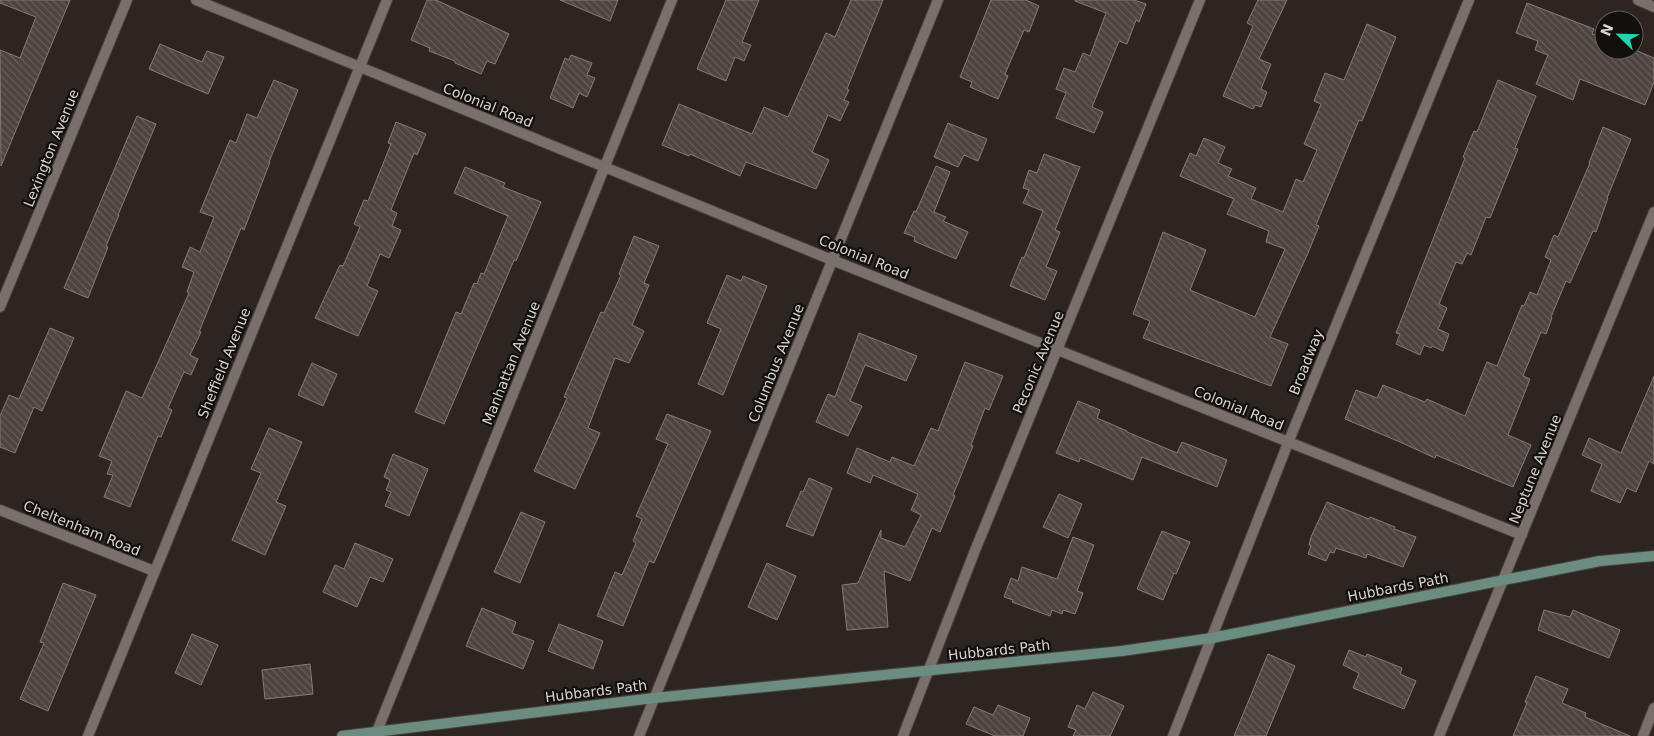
<svg xmlns="http://www.w3.org/2000/svg" width="1654" height="736" font-family="'DejaVu Sans',sans-serif">
  <defs>
    <pattern id="building-back-hatch" width="6" height="6" patternUnits="userSpaceOnUse" patternTransform="scale(1.25)"><rect width="6" height="6" fill="#4d4440"/><path d="M-1 5l2 2M0 0l6 6M5-1l2 2" fill="none" stroke="#665e5b"/></pattern>
  </defs>
  <rect width="100%" height="100%" fill="#2d2521"/>
  <!-- building -->
  <path fill="url(#building-back-hatch)" stroke="#867c78" d="M0,0H70L1,166L0,50L20,58L36,17L0,3Z
    M427,0H436L509,34L495,64L487,61L481,74L455,63V61L429,51L430,48L411,40Z
    M560,0H618L610,21Z
    M726,0H759L742,42L751,45L744,61L735,57L726,81L697,69Z
    M851,0H883L847,89L849,90L844,100L849,102L840,121L828,115L812,152L829,160L816,189L746,162L740,176L690,154L689,156L662,145L679,104L752,134L764,107L788,117L826,33L835,37Z
    M991,0H1026L1039,6L1029,32L1024,30L1005,74L1008,76L998,99L970,87L972,82L960,77Z
    M1075,0H1134L1146,4L1139,22L1136,20L1127,44L1119,41L1092,107L1103,112L1094,133L1056,118L1066,93L1056,89L1064,68L1075,72L1083,53L1090,56L1106,13L1075,1Z
    M1258,0H1287L1259,59L1271,64L1261,89L1267,92L1261,107L1255,105L1253,109L1223,96L1253,26L1247,23Z
    M1527,3L1594,29L1592,34L1604,38V50H1635L1654,58V82L1645,105L1580,79L1573,100L1536,84L1548,55L1535,50L1538,41L1516,33Z
    M1367,24L1396,37L1362,121L1359,120L1316,225L1319,226L1308,253L1270,337L1288,344L1271,386L1143,338L1150,321L1133,314L1163,232L1206,250L1190,290L1255,317L1285,249L1266,242L1269,231L1227,214L1234,199L1180,176L1190,153L1196,156L1204,138L1225,147L1218,163L1232,169L1228,176L1256,188L1251,199L1283,212L1296,179L1303,182L1317,150L1304,144L1321,104L1314,101L1325,73L1344,80Z
    M160,44L202,62L207,51L224,57L208,94L149,69Z
    M571,55L592,63L587,75L595,78L587,97L579,93L573,108L550,98L565,58L569,60Z
    M274,80L298,90L269,162H270L244,230L241,228L199,332H201L190,355L198,359L191,375L184,372L168,408L172,410L161,437L158,436L130,507L104,497L113,475L107,474L112,461L99,456L126,391L142,398L189,293L187,292L194,272L182,267L190,247L200,252L214,217L200,212L211,185L230,140L236,143L247,114L257,118Z
    M1498,80L1536,96L1515,148L1518,149L1490,218L1486,217L1471,255L1467,253L1462,264L1456,262L1439,304L1447,308L1438,329L1449,334L1443,351L1432,346L1431,348L1424,345L1420,355L1396,344L1400,334L1396,333L1465,158L1463,157L1474,131L1477,132Z
    M137,116L156,124L118,215H119L106,246L108,247L88,298L64,288Z
    M396,122L426,134L417,155L414,153L391,210L397,213L392,226L401,230L389,258L380,254L367,286L378,291L358,336L315,318L340,265L343,266L360,227L354,224L364,200L368,201L391,144L388,143Z
    M948,123L987,139L978,161L964,155L958,167L934,157Z
    M1603,127L1631,139L1607,198H1608L1596,232L1593,231L1570,283L1566,281L1551,317L1552,318L1546,334L1541,332L1523,376L1530,379L1508,435L1531,445L1513,487L1436,455L1435,458L1400,442L1345,419L1356,390L1377,398L1383,385L1425,402L1427,399L1465,416L1487,362L1497,366L1522,305L1524,306L1530,292L1537,295L1551,260L1545,257L1554,235L1558,237L1590,163H1589Z
    M1044,154L1080,167L1055,230L1060,232L1046,267L1057,271L1045,300L1010,286L1022,257L1024,258L1043,211L1023,203L1029,190L1023,188L1029,170L1037,173Z
    M936,166L950,172L934,212L946,217L943,221L968,232L956,259L914,241L915,237L904,233L914,211L916,212Z
    M465,167L505,183L503,187L541,202L516,261L514,260L444,424L415,412L456,312L461,314L474,283L477,284L481,273L484,274L508,216L454,193Z
    M634,236L659,246L644,283L649,285L632,325L644,331L629,363L615,358L588,428L600,433L575,489L534,471L567,398L564,397L601,312L604,313L621,275L619,274Z
    M727,275L741,281L743,276L767,286L723,395L698,384L721,329L707,323Z
    M50,328L74,338L42,411L34,407L15,453L0,447V416L9,395L19,399Z
    M859,333L917,356L906,381L865,365L850,401L862,406L848,436L816,422L828,394L835,397Z
    M965,362L1003,376L989,410L985,408L971,445L973,446L953,495L955,496L940,532L932,528L910,581L884,571L888,627L847,630L842,585L858,583L881,530V538L905,547L921,515L911,510L918,494L873,475L870,483L847,473L857,448L890,462L892,457L914,466L931,428L938,431Z
    M312,363L337,374L323,406L298,395Z
    M1654,376V464L1649,461L1636,492L1627,488L1620,503L1591,491L1602,464L1582,455L1589,438L1621,453Z
    M1078,401L1100,410L1097,418L1127,431V432L1177,453L1182,442L1227,460L1217,487L1142,457L1133,480L1080,458L1079,462L1056,453Z
    M667,414L711,431L654,563L649,561L623,626L597,616L615,572L622,575L636,543L633,541L642,519L636,516L668,444L656,439Z
    M269,428L302,442L276,502L286,506L265,555L232,540L261,473L251,469Z
    M393,454L428,469L409,516L385,506L391,492L386,490L390,480L384,477Z
    M809,478L832,488L813,536L786,526L801,491L803,492Z
    M1059,494L1082,504L1068,538L1043,527Z
    M1327,502L1369,519L1370,517L1395,527L1394,529L1416,537L1403,567L1367,554L1366,558L1336,548L1334,553L1330,552L1326,561L1308,554L1311,546L1309,545L1311,537Z
    M521,512L545,522L520,583L494,572Z
    M1162,531L1190,542L1176,574L1174,573L1163,600L1137,589Z
    M1073,537L1094,545L1077,591L1083,593L1075,614L1063,610L1062,614L1052,610L1050,616L1012,602L1013,600L1004,597L1011,578L1018,581L1022,567L1057,579Z
    M355,543L393,559L383,582L370,577L357,607L323,592L335,565L344,569Z
    M767,563L796,576L777,620L748,607Z
    M63,583L96,595L48,711L20,699L44,643L40,642Z
    M482,608L516,622L512,633L534,641L523,669L466,646Z
    M1544,610L1570,617L1573,610L1620,630L1609,658L1538,630Z
    M559,624L603,641L593,669L548,651Z
    M192,634L218,645L201,685L175,673Z
    M1349,650L1366,657L1367,654L1402,668L1400,674L1416,681L1404,709L1353,688L1359,673L1343,665Z
    M1268,654L1295,666L1266,736H1234Z
    M310,664L313,694L265,699L262,670Z
    M1536,676L1568,689L1562,703L1586,713L1585,717L1630,736H1513L1527,703L1525,702Z
    M1093,692L1124,706L1110,736H1073L1076,730L1068,727L1077,705L1085,709Z
    M998,705L1030,718L1023,736H995L966,724L974,707L993,715Z"/>
  <g fill="none" stroke-linecap="round" stroke-linejoin="round">
    <!-- street casing -->
    <g stroke="#48413e" stroke-width="12">
      <path id="street" d="M196,0L832,260L1522,535
        M1638,0L1654,7
        M0,307L127,0
        M0,510L154,571
        M88,736L387,0
        M375,736L672,0
        M639,736L938,0
        M903,736L974,553L1200,0
        M1173,736L1288,443L1469,0
        M1439,736L1654,212
        M1643,736L1654,708"/>
    </g>
    <!-- secondary casing -->
    <g stroke="#48413e" stroke-width="12">
      <path id="secondary" d="M342,736L654,698L1122,651L1212,638L1600,561L1654,556"/>
    </g>
    <!-- street -->
    <use href="#street" stroke="#796f6b" stroke-width="10"/>
    <!-- secondary -->
    <use href="#secondary" stroke="#6b8d81" stroke-width="10"/>
  </g>
  <g text-anchor="middle" stroke-width="4.5" stroke-linejoin="round" paint-order="stroke">
    <!-- street labels -->
    <g font-size="14" fill="#d9d4d1" stroke="#120f0d">
      <text transform="translate(488 105) rotate(22)" y="5">Colonial Road</text>
      <text transform="translate(51 148) rotate(-68)" y="5">Lexington Avenue</text>
      <text transform="translate(864 257) rotate(22)" y="5">Colonial Road</text>
      <text transform="translate(1038 362) rotate(-67)" y="5">Peconic Avenue</text>
      <text transform="translate(1306 362) rotate(-68)" y="5">Broadway</text>
      <text transform="translate(224 363) rotate(-68)" y="5">Sheffield Avenue</text>
      <text transform="translate(511 363) rotate(-68)" y="5">Manhattan Avenue</text>
      <text transform="translate(776 363) rotate(-68)" y="5">Columbus Avenue</text>
      <text transform="translate(1239 408) rotate(22)" y="5">Colonial Road</text>
      <text transform="translate(1535 469) rotate(-68)" y="5">Neptune Avenue</text>
      <text transform="translate(82 528) rotate(22)" y="5">Cheltenham Road</text>
      <text transform="translate(1398 587) rotate(-11)" y="5">Hubbards Path</text>
      <text transform="translate(999 650) rotate(-6)" y="5">Hubbards Path</text>
      <text transform="translate(596 691) rotate(-7)" y="5">Hubbards Path</text>
    </g>
  </g>
  <!-- north arrow -->
  <g transform="translate(1619 35) rotate(293)"><circle r="24" fill="#120f0d" stroke="#625e5b"/>
  <path d="M0-4L9 19L0 12L-9 19Z" fill="#21d5b0"/>
  <text y="-8" font-size="14" font-weight="bold" text-anchor="middle" fill="#d9d4d1">N</text>
  </g>
</svg>
